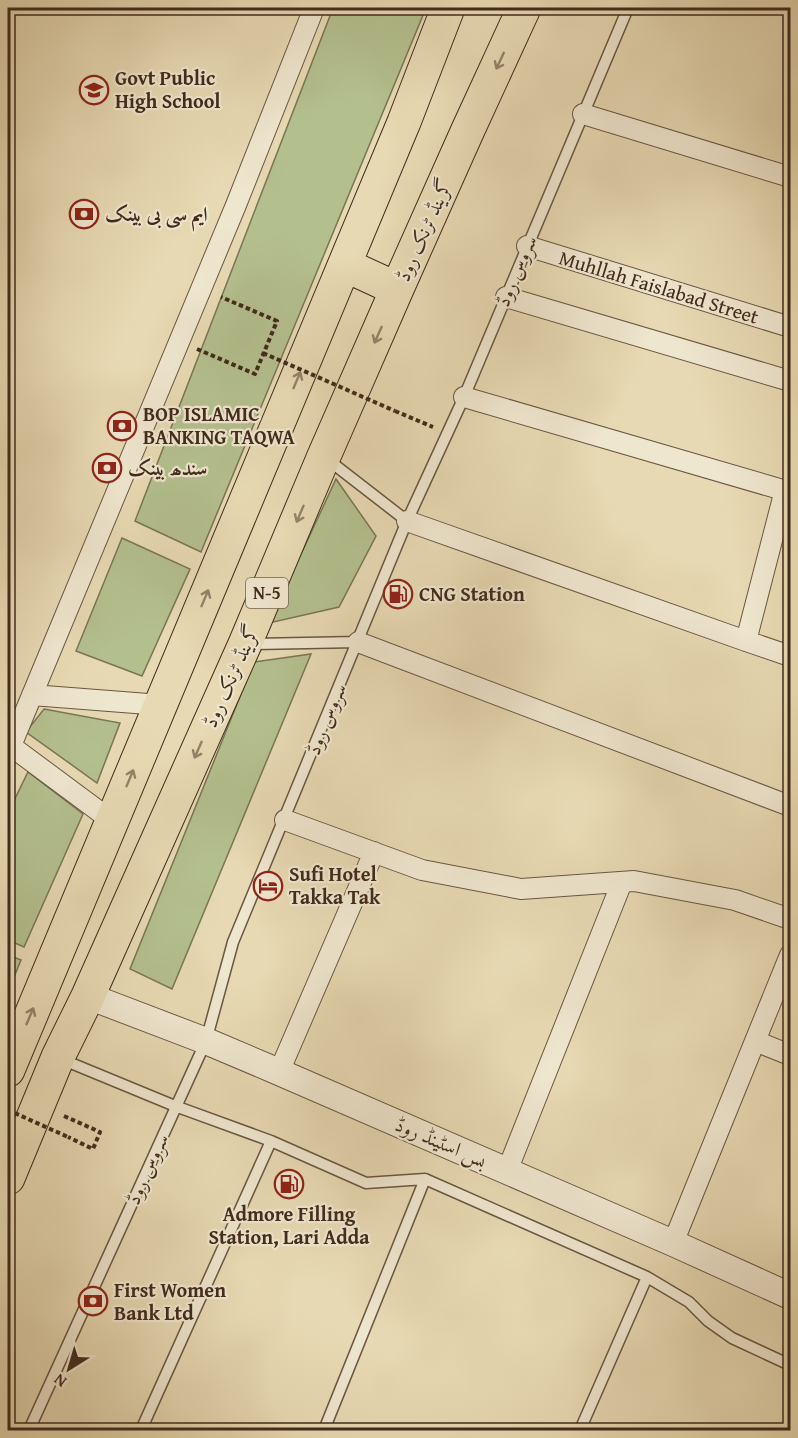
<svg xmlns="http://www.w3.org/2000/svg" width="798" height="1438" font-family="'Gentium Book Plus',Amiri,serif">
  <rect width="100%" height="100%" fill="#e7d9b3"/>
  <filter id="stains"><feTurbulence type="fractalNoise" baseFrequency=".00333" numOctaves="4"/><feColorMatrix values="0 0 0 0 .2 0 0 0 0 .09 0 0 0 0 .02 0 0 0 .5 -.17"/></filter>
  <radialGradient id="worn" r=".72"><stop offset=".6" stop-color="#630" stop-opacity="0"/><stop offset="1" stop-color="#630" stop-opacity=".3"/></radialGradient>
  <!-- green -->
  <path fill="#b4bf8e" stroke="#7a7555" stroke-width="1.5" d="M333,8H426L201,552L135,521Z
    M336,479L376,536L339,607L269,623Z
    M122,538L190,569L142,676L76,651Z
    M311,654L172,989L130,969L254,662Z
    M44,709L120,723L97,783L26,732Z
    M28,772L83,814L24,947L8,940V813Z
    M8,955L21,960L8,992Z"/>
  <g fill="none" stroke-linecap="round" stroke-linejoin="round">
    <!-- service casing -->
    <g stroke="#6a5642" stroke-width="13">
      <path id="service" d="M327,459L407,521
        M249,644L358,642
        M61,1059L175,1106L271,1141L366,1183L425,1179L647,1277L689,1302L708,1321L732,1338L790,1365
        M29,1430L206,1041L233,942L407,521L464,397L628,8
        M141,1430L271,1141
        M324,1430L425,1179
        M580,1430L647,1277"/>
    </g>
    <!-- minor casing -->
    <g stroke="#6a5642" stroke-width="22">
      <path id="minor" d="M583,114L790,177
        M527,246L790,327
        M506,297L790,381
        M464,397L790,492
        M407,521L746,641L790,656
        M746,641L785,490
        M358,642L790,806
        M32,695L161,705
        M11,746L112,821
        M8,753L236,205L314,8
        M285,820L422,870L521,889L634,881L735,900L790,919
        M755,1041L790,1055
        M279,1072L374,852
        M507,1171L622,882
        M673,1243L790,955"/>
    </g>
    <!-- tertiary casing -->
    <g stroke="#6a5642" stroke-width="28">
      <path id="tertiary" d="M88,996L206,1041L279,1072L673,1243L790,1296"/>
    </g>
    <!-- trunk casing -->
    <g stroke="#412b1c" stroke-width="35">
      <path id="trunk" d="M345,265L397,289
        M8,1070L404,122L448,8
        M8,1178L58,1057L88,996L245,644L324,456L397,289L467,132L524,8"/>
    </g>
    <!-- path -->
    <path stroke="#412b1c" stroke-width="4" stroke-dasharray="4.5 3" stroke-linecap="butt" d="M197,349L255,374L277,321L221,297
      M395,411L433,427
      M64,1116L100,1132L93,1149L68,1137"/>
    <!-- service -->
    <use href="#service" stroke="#efe6ce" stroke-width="10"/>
    <!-- minor -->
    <use href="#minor" stroke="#efe6ce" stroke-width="20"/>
    <!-- tertiary -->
    <use href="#tertiary" stroke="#efe6ce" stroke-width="26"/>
    <!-- trunk -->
    <use href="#trunk" stroke="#e7d9b3" stroke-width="33"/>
    <!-- path-bridge -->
    <path stroke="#412b1c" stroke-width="4" stroke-dasharray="4.5 3" stroke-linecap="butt" d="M263,353L395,411
      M8,1110L68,1137"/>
  </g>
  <!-- one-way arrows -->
  <defs><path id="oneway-shaft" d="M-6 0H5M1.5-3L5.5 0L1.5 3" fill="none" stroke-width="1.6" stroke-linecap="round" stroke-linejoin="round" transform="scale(1.5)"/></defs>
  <g stroke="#948268">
    <use href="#oneway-shaft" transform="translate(500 61) rotate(115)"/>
    <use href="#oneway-shaft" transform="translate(378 335) rotate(114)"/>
    <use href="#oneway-shaft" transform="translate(297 380) rotate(-67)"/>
    <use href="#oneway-shaft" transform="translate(300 514) rotate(113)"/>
    <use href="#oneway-shaft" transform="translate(205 598) rotate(-67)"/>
    <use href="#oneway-shaft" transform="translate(198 750) rotate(114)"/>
    <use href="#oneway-shaft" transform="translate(130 778) rotate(-67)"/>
    <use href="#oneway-shaft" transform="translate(30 1016) rotate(-67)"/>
  </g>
  <!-- icons -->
  <defs>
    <g id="school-ring" transform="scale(1.5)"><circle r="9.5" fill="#efe6ce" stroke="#8f2418" stroke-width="1.5"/><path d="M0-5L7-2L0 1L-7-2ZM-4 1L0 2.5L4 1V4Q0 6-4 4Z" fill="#8f2418"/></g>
    <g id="bank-ring" transform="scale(1.5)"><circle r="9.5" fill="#efe6ce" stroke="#8f2418" stroke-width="1.5"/><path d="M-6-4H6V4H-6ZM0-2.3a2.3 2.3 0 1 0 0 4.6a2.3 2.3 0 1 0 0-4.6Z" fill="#8f2418"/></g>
    <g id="fuel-ring" transform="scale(1.5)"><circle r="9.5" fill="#efe6ce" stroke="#8f2418" stroke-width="1.5"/><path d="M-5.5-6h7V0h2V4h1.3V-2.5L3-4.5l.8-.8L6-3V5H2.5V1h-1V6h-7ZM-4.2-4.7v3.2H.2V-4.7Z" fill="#8f2418"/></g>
    <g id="hotel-ring" transform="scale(1.5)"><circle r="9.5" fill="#efe6ce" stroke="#8f2418" stroke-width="1.5"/><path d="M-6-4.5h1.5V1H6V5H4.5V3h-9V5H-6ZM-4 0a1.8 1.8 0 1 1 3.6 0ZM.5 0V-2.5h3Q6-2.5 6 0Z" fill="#8f2418"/></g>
  </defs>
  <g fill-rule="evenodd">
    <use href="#school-ring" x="94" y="90"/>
    <use href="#bank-ring" x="84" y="214"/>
    <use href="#bank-ring" x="122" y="426"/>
    <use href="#bank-ring" x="107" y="468"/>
    <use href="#fuel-ring" x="398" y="594"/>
    <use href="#hotel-ring" x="268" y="886"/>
    <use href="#fuel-ring" x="289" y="1184"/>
    <use href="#bank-ring" x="93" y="1301"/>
  </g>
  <g text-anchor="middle" stroke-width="4.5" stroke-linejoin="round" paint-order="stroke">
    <!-- shield labels -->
    <rect fill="#efe6ce" stroke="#756351" stroke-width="1.5" x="246" y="578" width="42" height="30" rx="4.5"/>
    <g font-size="18" font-weight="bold" fill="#412b1c">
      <text x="267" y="599">N-5</text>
    </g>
    <!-- poi labels -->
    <g font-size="20" font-weight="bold" fill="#412b1c" stroke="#efe6ce" text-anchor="start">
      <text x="115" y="85">Govt Public<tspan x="115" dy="23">High School</tspan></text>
      <text x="105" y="221">ایم سی بی بینک</text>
      <text x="143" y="421">BOP ISLAMIC<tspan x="143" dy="23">BANKING TAQWA</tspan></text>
      <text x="128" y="475">سندھ بینک</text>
      <text x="419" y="601">CNG Station</text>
      <text x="289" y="881">Sufi Hotel<tspan x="289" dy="23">Takka Tak</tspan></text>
      <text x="289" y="1221" text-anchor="middle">Admore Filling<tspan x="289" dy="23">Station, Lari Adda</tspan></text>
      <text x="114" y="1297">First Women<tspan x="114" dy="23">Bank Ltd</tspan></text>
    </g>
    <!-- street labels -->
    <g font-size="20" fill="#412b1c" stroke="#efe6ce">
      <text transform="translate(424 230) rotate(-66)" y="7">گرینڈ ٹرنک روڈ</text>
      <text transform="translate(516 271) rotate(-67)" y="7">سروس روڈ</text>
      <text transform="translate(659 287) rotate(17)" y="7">Muhllah Faislabad Street</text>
      <text transform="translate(231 676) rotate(-66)" y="7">گرینڈ ٹرنک روڈ</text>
      <text transform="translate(326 719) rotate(-68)" y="7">سروس روڈ</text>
      <text transform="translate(441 1142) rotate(23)" y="7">بس اسٹینڈ روڈ</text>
      <text transform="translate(147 1169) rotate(-66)" y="7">سروس روڈ</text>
    </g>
  </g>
  <!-- margin -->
  <rect width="798" height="1438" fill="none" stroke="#e7d9b3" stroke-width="30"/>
  <rect x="9" y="9" width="780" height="1420" fill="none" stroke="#412b1c" stroke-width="3"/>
  <rect x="15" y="15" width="768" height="1408" fill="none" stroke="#412b1c" stroke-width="1.5"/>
  <!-- north arrow -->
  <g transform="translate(69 1369) rotate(217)" stroke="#efe6ce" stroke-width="4.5" paint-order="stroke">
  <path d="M0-4.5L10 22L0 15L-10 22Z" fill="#412b1c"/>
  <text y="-9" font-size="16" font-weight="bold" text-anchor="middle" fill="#412b1c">N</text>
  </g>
  <rect width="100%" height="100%" filter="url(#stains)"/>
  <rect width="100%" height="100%" fill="url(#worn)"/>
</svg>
